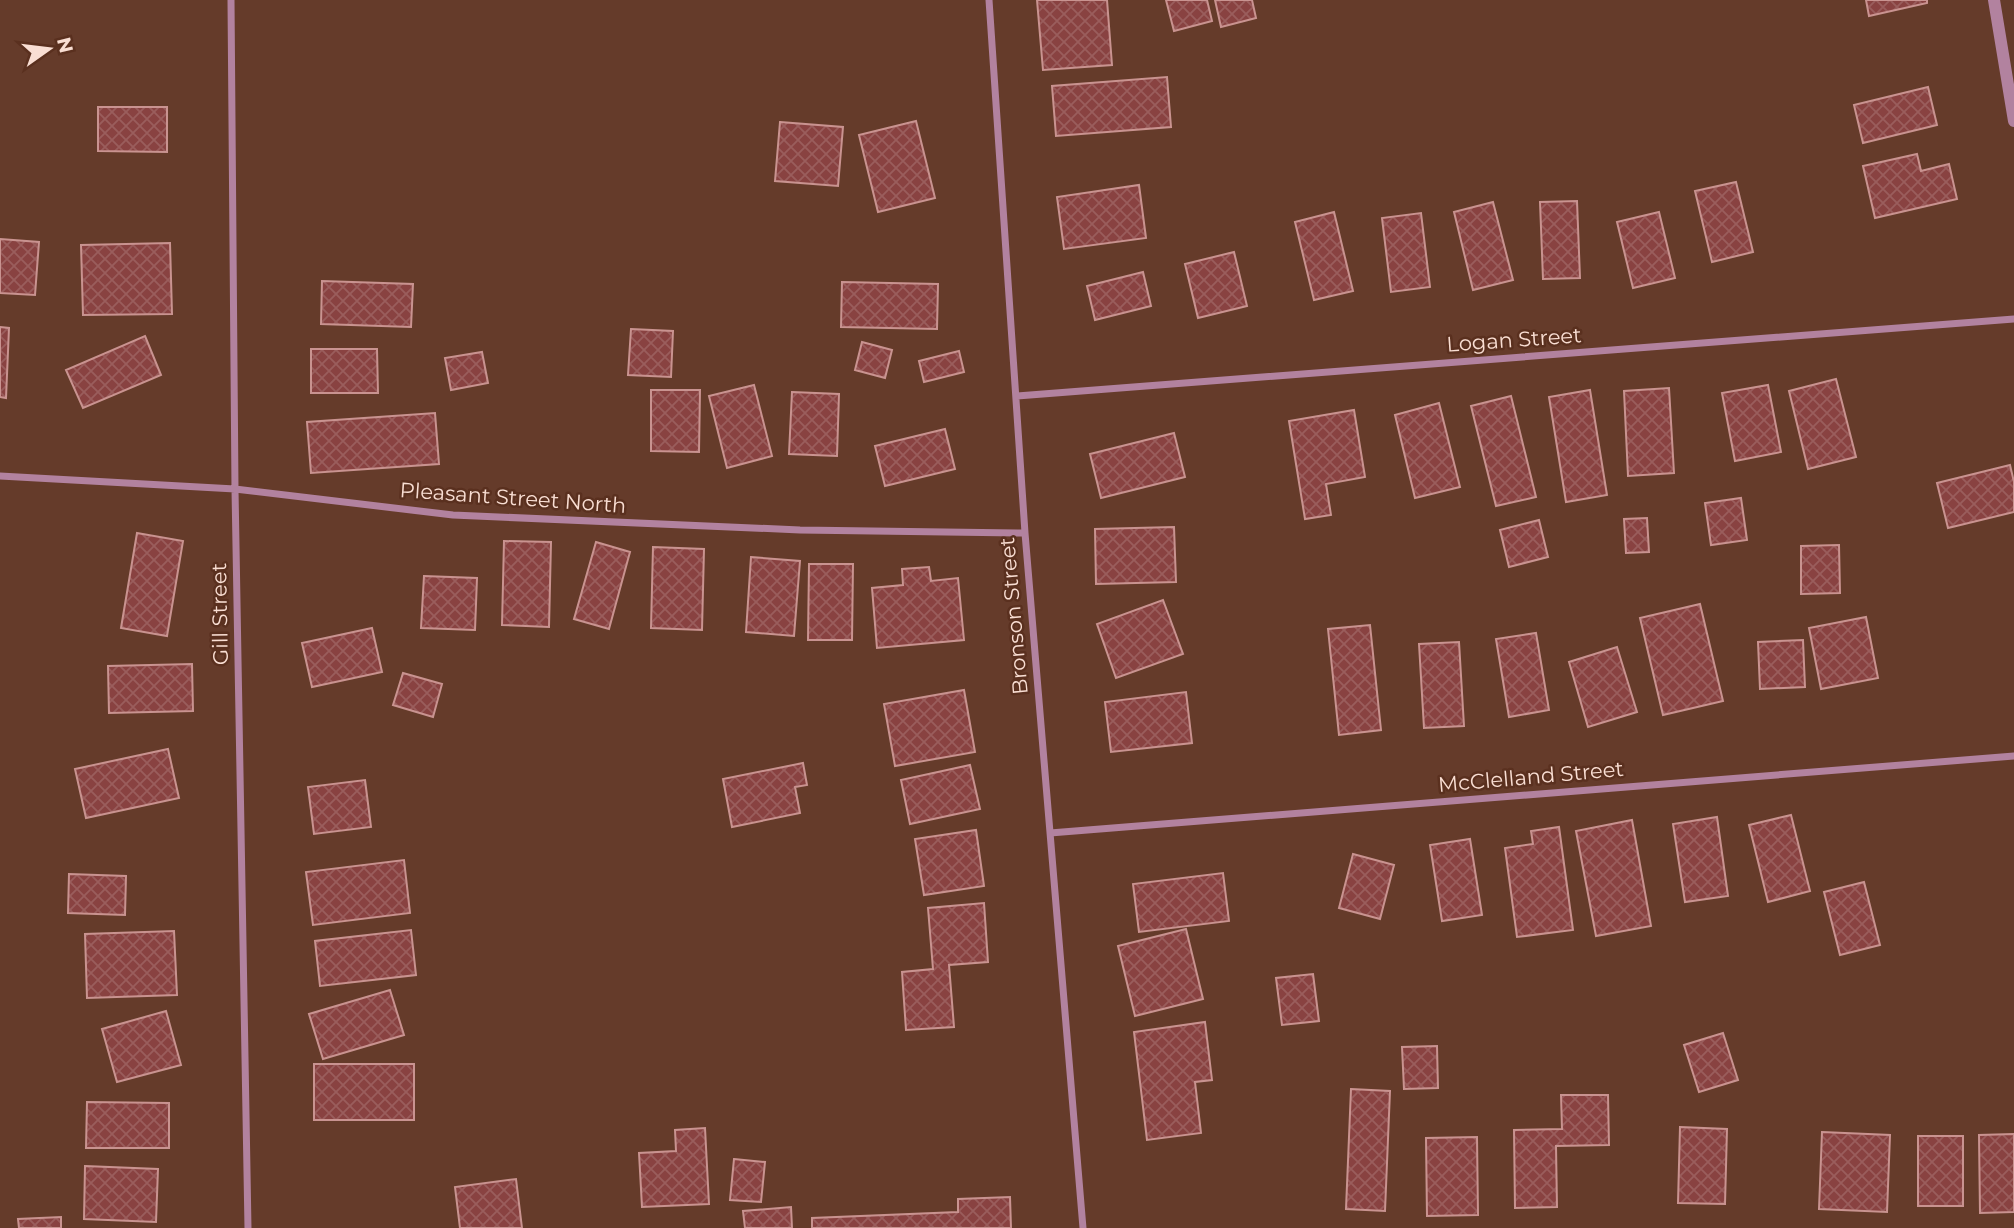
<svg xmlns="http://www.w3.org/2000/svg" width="2014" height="1228" font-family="Montserrat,sans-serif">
  <defs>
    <pattern id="building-cross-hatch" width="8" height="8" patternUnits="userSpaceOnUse" patternTransform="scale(1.75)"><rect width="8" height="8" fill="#894241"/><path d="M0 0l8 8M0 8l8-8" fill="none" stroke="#9a5d5c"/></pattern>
  </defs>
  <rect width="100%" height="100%" fill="#653b2a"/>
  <!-- building -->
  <path fill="url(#building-cross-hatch)" stroke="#c99390" stroke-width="2" d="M1037,0H1107L1112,65L1043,70Z
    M1166,0H1207L1212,21L1174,31Z
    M1215,0H1252L1256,18L1221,27Z
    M1866,0H1927V3L1869,16Z
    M1167,77L1171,127L1056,136L1052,86Z
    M1928,87L1937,125L1863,143L1854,105Z
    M98,107H167V152L98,151Z
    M916,121L935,198L878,212L859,135Z
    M780,122L843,127L838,186L775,181Z
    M1917,154L1921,171L1949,164L1957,199L1875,218L1863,166Z
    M1736,182L1753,252L1712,262L1695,191Z
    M1139,185L1146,238L1064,249L1057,197Z
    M1577,201L1580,278L1543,279L1540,202Z
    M1493,202L1513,280L1473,290L1454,212Z
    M1334,212L1353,291L1314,300L1295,222Z
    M1659,212L1675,278L1633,288L1617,222Z
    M1421,213L1430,287L1391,292L1382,218Z
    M0,239L39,242L35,295L0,293Z
    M170,243L172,314L83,315L81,245Z
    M1234,252L1247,306L1198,318L1185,264Z
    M1143,272L1151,306L1095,320L1087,286Z
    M322,281L413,284L411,327L321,324Z
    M842,282L938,284L937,329L841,327Z
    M0,327L9,328L6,398L0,397Z
    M631,329L673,331L671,377L628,375Z
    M145,336L161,375L83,408L66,370Z
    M862,342L892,350L885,378L855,370Z
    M311,349H377L378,393H311Z
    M959,351L964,372L924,382L919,361Z
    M482,352L488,383L451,390L445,358Z
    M1836,379L1856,457L1808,469L1789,391Z
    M754,385L772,456L727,468L709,396Z
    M1768,385L1781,452L1735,461L1722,393Z
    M1669,388L1674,473L1628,476L1624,391Z
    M651,390H700L699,452L651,451Z
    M1590,390L1607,495L1566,502L1549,397Z
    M792,392L839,394L837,456L789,454Z
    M1511,396L1536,497L1496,506L1471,406Z
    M1439,403L1460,487L1415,498L1395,415Z
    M1354,410L1365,477L1326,484L1331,515L1305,519L1289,421Z
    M435,413L439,464L311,473L307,422Z
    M945,429L955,469L885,486L875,446Z
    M1174,433L1185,477L1101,498L1090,454Z
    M2010,465L2014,482V512L1948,528L1937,483Z
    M1741,498L1747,540L1711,545L1705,503Z
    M1647,518L1649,552L1626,553L1624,519Z
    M1539,520L1548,557L1509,567L1500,530Z
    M1174,527L1176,582L1096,584L1095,529Z
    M137,533L183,541L167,636L121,628Z
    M504,541L551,542L549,627L502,625Z
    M596,542L630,552L609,629L574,619Z
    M1839,545L1840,593L1801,594V546Z
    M653,547L704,549L702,630L651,628Z
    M751,557L800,561L794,636L746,632Z
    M809,564H853L852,640H808Z
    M929,567L931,581L958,578L964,640L877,648L872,588L903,585L902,569Z
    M424,576L477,578L475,630L421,628Z
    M1163,600L1183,654L1116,678L1097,624Z
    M1700,604L1723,701L1663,715L1640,618Z
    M1866,617L1878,678L1821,689L1809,628Z
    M1370,625L1381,730L1339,735L1328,629Z
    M372,628L382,672L312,687L302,643Z
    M1536,633L1549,710L1509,717L1496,639Z
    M1803,640L1805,687L1760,689L1758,642Z
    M1459,642L1464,726L1424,728L1419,644Z
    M1617,647L1637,712L1588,727L1569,662Z
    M192,664L193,711L109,713L108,666Z
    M403,673L442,684L433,717L393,705Z
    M964,690L975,752L895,766L884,704Z
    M1186,692L1192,743L1111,752L1105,702Z
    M168,749L179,798L86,818L75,769Z
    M803,763L807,785L795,787L800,813L732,827L723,779Z
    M970,765L980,809L910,824L901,780Z
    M365,780L371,827L314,834L308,787Z
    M1791,815L1810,891L1768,902L1749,825Z
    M1717,817L1728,896L1685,902L1673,824Z
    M1632,820L1651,926L1596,936L1576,831Z
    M1559,827L1573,930L1517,937L1505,848L1533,844L1531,831Z
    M976,830L984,886L924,895L915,839Z
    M1470,839L1482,915L1442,921L1430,845Z
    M1353,854L1394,865L1380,919L1339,908Z
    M404,860L410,913L313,925L306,872Z
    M1223,873L1229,921L1139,932L1133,884Z
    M69,874L126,876L125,915L68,913Z
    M1864,882L1880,945L1840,955L1824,892Z
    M984,903L988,962L949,965L954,1027L906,1030L902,972L933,969L928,908Z
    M1186,929L1203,999L1135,1016L1118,946Z
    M411,930L416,975L320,986L315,941Z
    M174,931L177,995L87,998L85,934Z
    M1313,974L1319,1021L1282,1025L1276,978Z
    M390,990L404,1035L323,1059L309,1014Z
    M166,1011L181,1065L117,1082L102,1029Z
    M1205,1022L1212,1080L1195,1082L1201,1133L1147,1140L1134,1032Z
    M1723,1033L1738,1080L1699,1092L1684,1045Z
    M1437,1046L1438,1088L1404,1089L1402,1047Z
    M314,1064H414V1120H314Z
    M1351,1089L1390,1091L1385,1211L1346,1209Z
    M1561,1095H1608L1609,1145L1556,1146L1557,1207L1515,1208L1514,1130L1562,1129Z
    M87,1102L169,1103V1148H86Z
    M1680,1127L1727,1129L1725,1204L1678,1203Z
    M705,1128L709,1204L642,1207L639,1153L676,1151L675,1130Z
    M1822,1132L1890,1135L1887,1212L1819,1209Z
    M2014,1134V1212L1980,1213L1979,1135Z
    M1918,1136H1963V1206H1918Z
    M1477,1137L1478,1215L1427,1216L1426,1138Z
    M734,1159L765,1162L761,1202L730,1200Z
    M85,1166L158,1169L156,1222L84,1219Z
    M516,1179L522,1228H460L455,1187Z
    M1010,1197L1011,1228H812V1218L958,1212V1199Z
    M791,1207L792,1228H745L743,1211Z
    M61,1217V1228H19L18,1219Z"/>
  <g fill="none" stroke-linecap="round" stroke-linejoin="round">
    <!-- minor -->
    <path stroke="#b2829f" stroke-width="7" d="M231,0L235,489L248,1228
      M989,0L1025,533L1083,1228
      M1017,396L2014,319
      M0,476L235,489L453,515L800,530L1025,533
      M1050,833L2014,756"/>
    <!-- tertiary -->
    <path stroke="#b2829f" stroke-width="12" d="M1994,0L2014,121"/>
  </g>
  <g text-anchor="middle" stroke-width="5" stroke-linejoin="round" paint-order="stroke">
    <!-- street labels -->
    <g font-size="21" fill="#f9ded3" stroke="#5a301f">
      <text transform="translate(1514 340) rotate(-4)" y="7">Logan Street</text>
      <text transform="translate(513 498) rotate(4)" y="7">Pleasant Street North</text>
      <text transform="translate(220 614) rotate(-91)" y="7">Gill Street</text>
      <text transform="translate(1014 616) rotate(-95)" y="7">Bronson Street</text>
      <text transform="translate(1531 777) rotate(-5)" y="7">McClelland Street</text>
    </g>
  </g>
  <!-- north arrow -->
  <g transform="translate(49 49) rotate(76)" stroke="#5a301f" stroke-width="5" paint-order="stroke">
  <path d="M0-5L12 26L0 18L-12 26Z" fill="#f9ded3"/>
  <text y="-10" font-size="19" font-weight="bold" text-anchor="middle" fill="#f9ded3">N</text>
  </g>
</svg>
